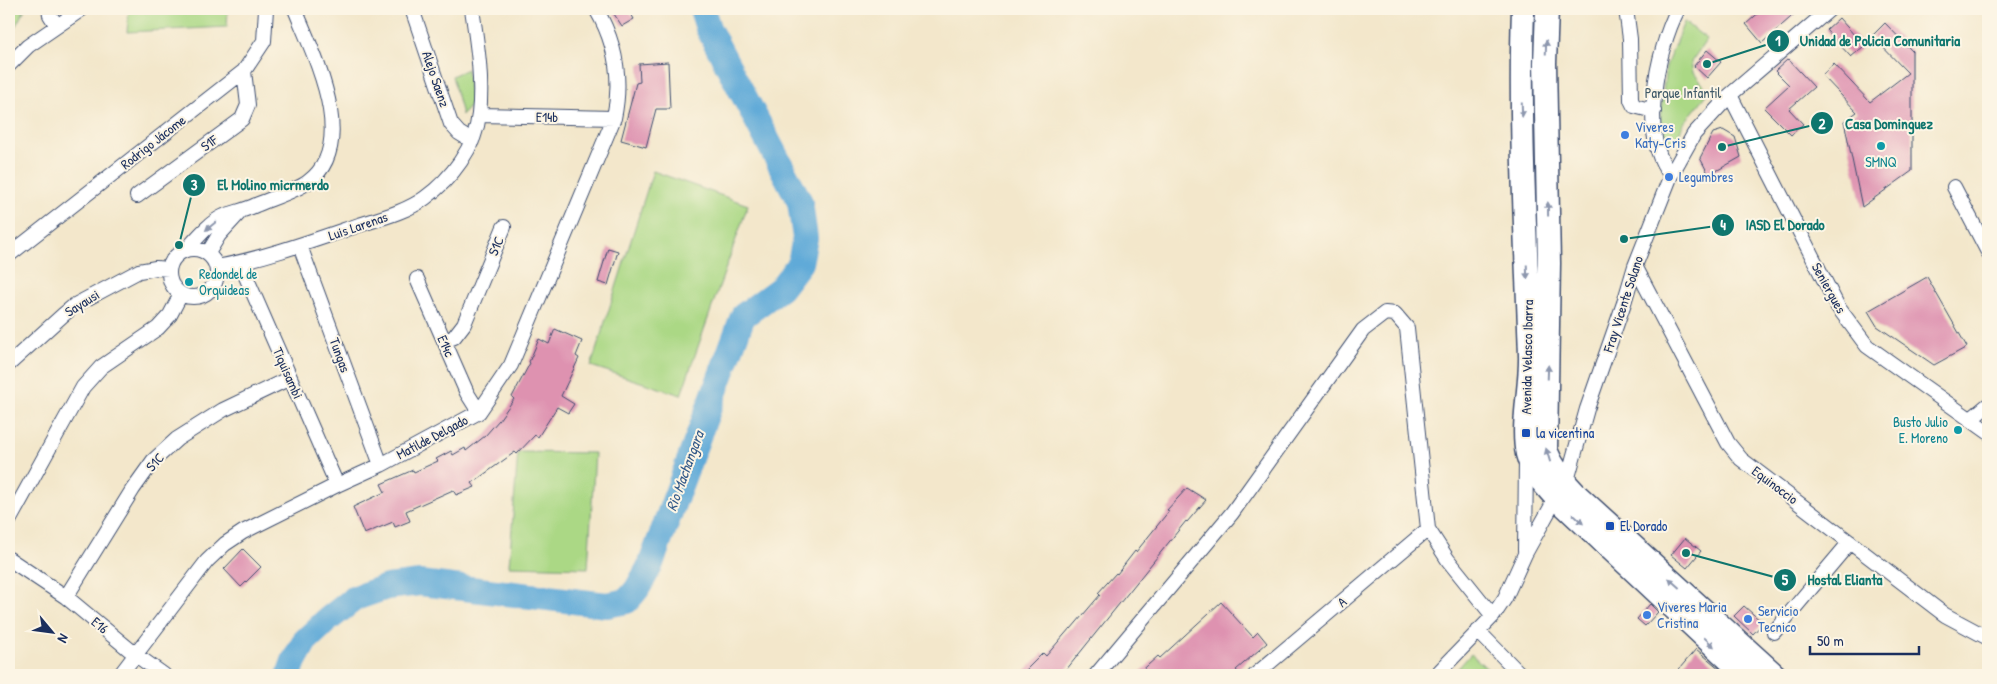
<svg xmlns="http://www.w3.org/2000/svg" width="1997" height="684" font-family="'Patrick Hand',sans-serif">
  <rect width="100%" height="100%" fill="#fcf5e5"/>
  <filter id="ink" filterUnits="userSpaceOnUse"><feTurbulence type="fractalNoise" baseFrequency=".02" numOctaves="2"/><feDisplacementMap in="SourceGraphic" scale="10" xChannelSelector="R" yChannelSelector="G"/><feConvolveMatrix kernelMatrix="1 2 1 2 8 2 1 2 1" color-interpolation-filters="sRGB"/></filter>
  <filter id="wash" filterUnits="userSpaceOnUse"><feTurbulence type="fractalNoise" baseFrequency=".0096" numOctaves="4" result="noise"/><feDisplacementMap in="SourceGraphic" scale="20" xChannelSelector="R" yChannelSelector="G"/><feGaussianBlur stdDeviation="1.12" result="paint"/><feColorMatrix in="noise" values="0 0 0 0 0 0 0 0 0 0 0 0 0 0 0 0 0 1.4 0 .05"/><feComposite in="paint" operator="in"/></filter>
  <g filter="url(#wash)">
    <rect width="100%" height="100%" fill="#f3e7cb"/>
    <!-- green -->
    <path fill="#abd885" stroke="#638472" d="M9,9H25L9,38Z
      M129,9H228L227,27L127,32Z
      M1684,22L1707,39L1691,62L1693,72L1709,92L1684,123L1678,136L1668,147L1663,141L1660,118L1666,66Z
      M467,69L471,105L462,115L452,76Z
      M653,171L748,205L681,395L591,366Z
      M518,452L595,453L588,568L509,566Z
      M1471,654L1494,675H1452Z"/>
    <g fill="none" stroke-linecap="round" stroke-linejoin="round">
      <!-- river -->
      <path stroke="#60aad8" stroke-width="26" d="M289,675L294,661L305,641L326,621L355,598L387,587L420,583L607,605L627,601L637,589L650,566L743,316L781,288L800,263L805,238L800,202L708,28L702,9"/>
    </g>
    <g id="blocks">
      <!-- building -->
      <path fill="#de92b0" d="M622,9H628L634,19L622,26L614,14Z
        M1763,9H1800L1762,43L1746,24Z
        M1839,18L1864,46L1851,57L1826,30Z
        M1885,23L1912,51V171L1862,207L1844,121L1857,112L1822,75L1834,64L1870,102L1908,73L1872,36Z
        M1707,50L1721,62L1707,78L1694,66Z
        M1788,59L1814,87L1789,109L1803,124L1791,135L1764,108L1789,85L1775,71Z
        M668,62L670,109H656L646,147L621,140L636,83L640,82L639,64Z
        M1723,130L1735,137L1741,157L1709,175L1700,158L1713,133Z
        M608,248L618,251L608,285L598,282Z
        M1927,277L1967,347L1934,365L1877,326L1868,311Z
        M555,329L582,341L576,356L579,358L561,396L574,404L568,413L557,407L538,437L535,435L517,454L515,452L472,483L475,487L456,495L453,490L406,511L410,521L395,527L393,522L364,534L353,507L385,492L381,484L413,470L414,472L438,461L436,459L451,451L453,455L465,448L466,451L485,436L499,420L514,399L512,397L530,363L529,362L539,339L549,344Z
        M1187,488L1206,500L1187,522L1186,521L1062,675H1021L1043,653L1046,656L1070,628L1071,629L1100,595L1098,593L1116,573L1117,574L1135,551L1136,552L1169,511L1167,510Z
        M1685,538L1701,551L1687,568L1671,555Z
        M243,549L261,567L241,587L224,569Z
        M1221,602L1253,637L1258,632L1267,643L1236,670L1241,675H1137L1158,656L1160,658Z
        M1650,604L1658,612L1645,626L1637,619Z
        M1744,606L1763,623L1753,634L1734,616Z
        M1696,649L1721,670L1726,675H1674Z"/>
    </g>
  </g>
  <g filter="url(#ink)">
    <use href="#blocks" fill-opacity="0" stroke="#3b4b6e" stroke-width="1"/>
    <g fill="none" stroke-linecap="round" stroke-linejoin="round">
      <!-- street casing -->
      <g stroke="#3b4b6e" stroke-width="16">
        <path id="street" d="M49,9L50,15L57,26
          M412,9L451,124L459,133L472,141
          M1626,9L1630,39L1631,100L1634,106L1654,111
          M9,65L28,46L82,9
          M1730,95L1838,307L1867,346L1988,432
          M479,115L614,118
          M1671,175C1638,137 1657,50 1678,9
          M1954,187L1988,252
          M137,196L242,119L248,105L244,71
          M300,246L381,465
          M169 273a24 24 0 1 1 48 0a24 24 0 1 1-48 0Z
          M187,249C197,238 210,222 224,216C235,212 246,210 256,205C270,199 298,190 308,182C360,144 313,54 295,9
          M208,253L219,235L240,212
          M9,255L244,71L264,41L266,9
          M240,263L337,485
          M1635,266L1728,443L1741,459L1945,615L1988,638
          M217,267C265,258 312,241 359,225C381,218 406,212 425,198C451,179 476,147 479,114C483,80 477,43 472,9
          M417,279L467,393L479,412
          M444,341L454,337L464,324L504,227
          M9,364L63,315L75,305L139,271L156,268L169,269
          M1970,420L1988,405
          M1566,484L1587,409L1624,303L1635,266L1671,175L1694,134L1730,95L1830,9
          M9,521L83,387L101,367L158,328L170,315L181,294
          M1525,551L1526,460
          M9,559L66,597L136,655L164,675
          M66,597L133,489L153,461L177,439L223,410L290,378
          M1478,631L1521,675
          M1774,632L1850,542
          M120,675L207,561L225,544L243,532L337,485L381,465L479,412L511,365L614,118C622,80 616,43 596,9
          M1096,675L1232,513L1363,330L1385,313L1395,314L1407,328L1428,529L1448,560L1493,616
          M1255,675L1428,529
          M1436,675L1493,616L1505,598L1525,554L1556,498"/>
      </g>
      <!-- primary casing -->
      <g stroke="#3b4b6e" stroke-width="25">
        <path id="primary" d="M1523,9C1519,124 1526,240 1530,355C1531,385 1521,425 1527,454C1531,471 1544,485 1556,498L1745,675
          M1547,9L1545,63L1549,263L1546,450C1553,468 1564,482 1578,496L1775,675"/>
      </g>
      <!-- street -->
      <use href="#street" stroke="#fff" stroke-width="14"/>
      <!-- primary -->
      <use href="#primary" stroke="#fff" stroke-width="22"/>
    </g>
    <!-- one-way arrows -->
    <defs><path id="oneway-solid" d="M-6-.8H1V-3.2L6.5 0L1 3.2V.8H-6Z" transform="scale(1.25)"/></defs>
    <g fill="#8d97ae">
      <use href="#oneway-solid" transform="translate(1546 47) rotate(-88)"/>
      <use href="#oneway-solid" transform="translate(1522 110) rotate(88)"/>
      <use href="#oneway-solid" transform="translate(1548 209) rotate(-91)"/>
      <use href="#oneway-solid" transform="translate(211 226) rotate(141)"/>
      <use href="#oneway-solid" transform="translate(1527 272) rotate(88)"/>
      <use href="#oneway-solid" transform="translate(1548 372) rotate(-88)"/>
      <use href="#oneway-solid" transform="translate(1548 455) rotate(-107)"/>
      <use href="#oneway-solid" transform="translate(1578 519) rotate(43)"/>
      <use href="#oneway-solid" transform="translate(1674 583) rotate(-138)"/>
      <use href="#oneway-solid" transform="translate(1709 642) rotate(43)"/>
    </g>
  </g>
  <!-- markers -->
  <g fill="#3f7fe0" stroke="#fcf5e5" stroke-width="2">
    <circle cx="1625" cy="135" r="5"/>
    <circle cx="1669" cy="177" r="5"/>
    <circle cx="1647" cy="615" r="5"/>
    <circle cx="1748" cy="619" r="5"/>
  </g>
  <g fill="#0f9aa8" stroke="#fcf5e5" stroke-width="2">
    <circle cx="1881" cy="146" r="5"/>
    <circle cx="189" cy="282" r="5"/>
    <circle cx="1958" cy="430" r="5"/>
  </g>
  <g fill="#1a4fb4" stroke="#fcf5e5" stroke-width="2">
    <rect x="1521" y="428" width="10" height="10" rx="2.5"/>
    <rect x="1605" y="521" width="10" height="10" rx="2.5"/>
  </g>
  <g text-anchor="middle" stroke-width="4" stroke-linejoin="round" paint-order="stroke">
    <!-- street labels -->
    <g font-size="14" fill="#1b2f5e" stroke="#fcf5e5">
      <text transform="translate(436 79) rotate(71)" y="5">Alejo Saenz</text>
      <text transform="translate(547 117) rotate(1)" y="5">E14b</text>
      <text transform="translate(153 142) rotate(-38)" y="5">Rodrigo Jácome</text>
      <text transform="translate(209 143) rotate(-36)" y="5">S1F</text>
      <text transform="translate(358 226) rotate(-19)" y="5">Luis Larenas</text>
      <text transform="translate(496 246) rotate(-67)" y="5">S1C</text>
      <text transform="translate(1829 288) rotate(61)" y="5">Seniergues</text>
      <text transform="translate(82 303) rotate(-32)" y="5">Sayausi</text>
      <text transform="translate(1623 304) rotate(-72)" y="5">Fray Vicente Solano</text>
      <text transform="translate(446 346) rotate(66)" y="5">E14c</text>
      <text transform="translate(340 355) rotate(70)" y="5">Tungas</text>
      <text transform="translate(1527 357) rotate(-89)" y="5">Avenida Velasco Ibarra</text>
      <text transform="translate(288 373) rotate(66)" y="5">Tiquisambi</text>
      <text transform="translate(432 437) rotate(-28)" y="5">Matilde Delgado</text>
      <text transform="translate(155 462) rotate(-48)" y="5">S1C</text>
      <text transform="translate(1775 485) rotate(37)" y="5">Equinoccio</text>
      <text transform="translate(1342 602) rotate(-40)" y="5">A</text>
      <text transform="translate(100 625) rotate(40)" y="5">E16</text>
    </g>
    <!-- park labels -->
    <g font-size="14" fill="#3f5968" stroke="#fcf5e5">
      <text x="1683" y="98">Parque Infantil</text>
    </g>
    <!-- shop labels -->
    <g font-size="14" fill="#366cbe" stroke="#fcf5e5" text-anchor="start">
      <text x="1635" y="132">Viveres<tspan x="1635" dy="16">Katy-Cris</tspan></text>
      <text x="1679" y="182">Legumbres</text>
      <text x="1657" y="612">Viveres Maria<tspan x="1657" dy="16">Cristina</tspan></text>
      <text x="1758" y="616">Servicio<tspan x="1758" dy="16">Tecnico</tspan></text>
    </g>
    <!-- culture labels -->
    <g font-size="14" fill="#0d838f" stroke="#fcf5e5">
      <text x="1881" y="167">SMNQ</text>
      <text x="199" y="279" text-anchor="start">Redondel de<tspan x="199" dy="16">Orquideas</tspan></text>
      <text x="1948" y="427" text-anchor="end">Busto Julio<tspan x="1948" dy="16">E. Moreno</tspan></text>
    </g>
    <!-- transit labels -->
    <g font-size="14" fill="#164399" stroke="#fcf5e5" text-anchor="start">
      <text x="1536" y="438">la vicentina</text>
      <text x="1620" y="531">El Dorado</text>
    </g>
    <!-- water labels -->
    <g font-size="15" font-style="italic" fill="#335a89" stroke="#fcf5e5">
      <text transform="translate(685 471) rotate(-70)" y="5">Rio Machangara</text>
    </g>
  </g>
  <!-- callouts -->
  <path fill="none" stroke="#0f766e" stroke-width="2" d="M1707 64L1778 41M1722 147L1822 123M179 245L194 185M1624 239L1723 225M1686 553L1785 580"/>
  <g fill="#0f766e" stroke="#fcf5e5" stroke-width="2">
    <circle cx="1707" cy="64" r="5"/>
    <circle cx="1722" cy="147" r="5"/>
    <circle cx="179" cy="245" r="5"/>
    <circle cx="1624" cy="239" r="5"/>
    <circle cx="1686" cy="553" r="5"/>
    <circle cx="1778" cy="41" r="12"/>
    <circle cx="1822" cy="123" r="12"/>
    <circle cx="194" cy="185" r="12"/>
    <circle cx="1723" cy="225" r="12"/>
    <circle cx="1785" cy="580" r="12"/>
  </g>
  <g font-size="15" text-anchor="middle" font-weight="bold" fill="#fff">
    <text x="1778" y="46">1</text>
    <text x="1822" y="129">2</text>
    <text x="194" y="190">3</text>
    <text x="1723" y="230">4</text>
    <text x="1785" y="585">5</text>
  </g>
  <g font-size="15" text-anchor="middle" font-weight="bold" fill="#0f766e" stroke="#fcf5e5" stroke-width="4" stroke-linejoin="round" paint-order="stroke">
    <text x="1880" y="46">Unidad de Policia Comunitaria</text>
    <text x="1889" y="129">Casa Dominguez</text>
    <text x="273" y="190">El Molino micrmerdo</text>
    <text x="1785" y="230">IASD El Dorado</text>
    <text x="1845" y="585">Hostal Elianta</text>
  </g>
  <!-- margin -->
  <rect width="1997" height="684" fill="none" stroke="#fcf5e5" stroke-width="30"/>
  <!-- north arrow -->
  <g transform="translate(52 632) rotate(119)" stroke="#fcf5e5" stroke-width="4" paint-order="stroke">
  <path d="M0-4L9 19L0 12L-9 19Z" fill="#1b2f5e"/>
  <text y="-8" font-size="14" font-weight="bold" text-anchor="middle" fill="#1b2f5e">N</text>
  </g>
  <!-- scale -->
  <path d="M1810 646v8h109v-8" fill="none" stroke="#1b2f5e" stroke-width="2.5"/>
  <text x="1817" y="646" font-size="15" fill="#1b2f5e" stroke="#fcf5e5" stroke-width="4" paint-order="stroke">50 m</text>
</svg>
